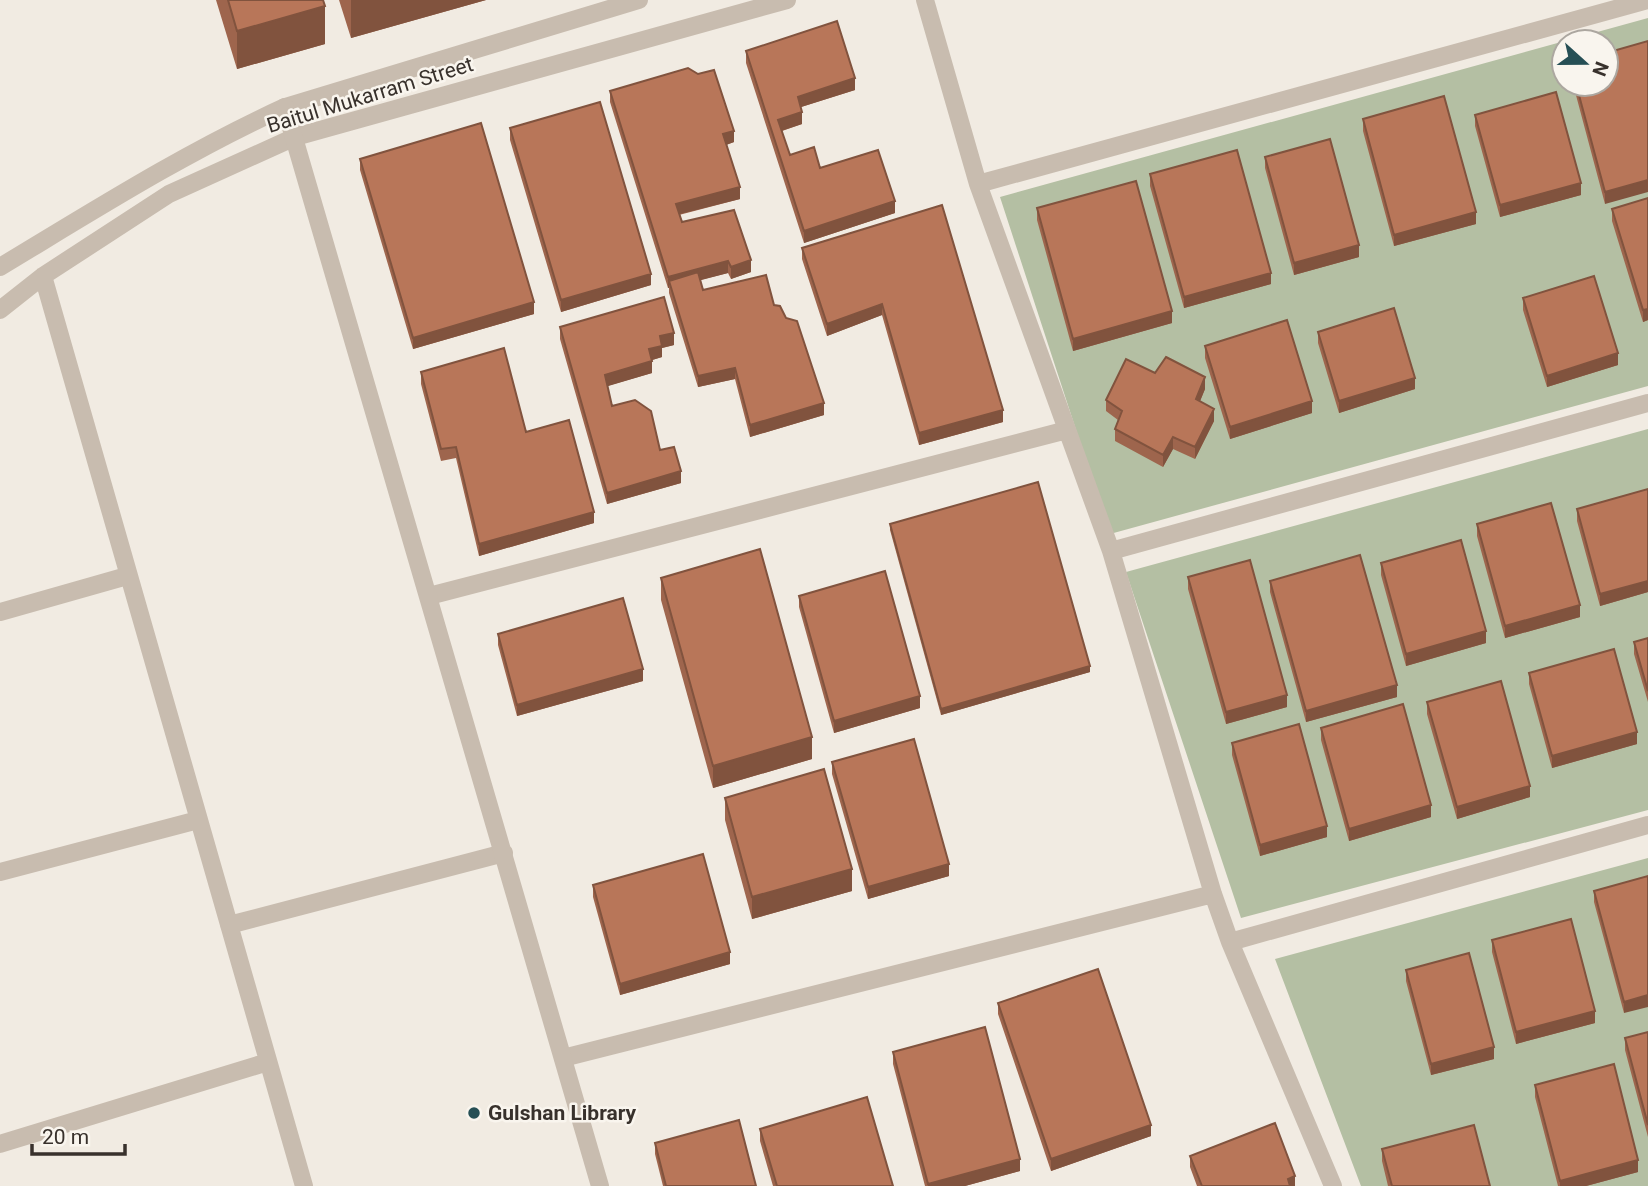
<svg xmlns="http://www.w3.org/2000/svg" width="1648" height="1186" font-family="Roboto,sans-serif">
  <rect width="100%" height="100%" fill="#f1ebe2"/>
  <!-- green -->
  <path fill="#b4bfa3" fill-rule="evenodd" d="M1648,18V386L1110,534L1000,197ZM1564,42H1606V84H1564Z
    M1648,429V810L1241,918L1126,572Z
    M1648,858V1186H1361L1275,959Z"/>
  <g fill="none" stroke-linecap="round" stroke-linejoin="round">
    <!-- minor -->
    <path stroke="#c8bcaf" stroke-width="18" d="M925,0L978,184L1111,551L1213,894L1230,942L1333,1186
      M978,184L1648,0
      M0,267C93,211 186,152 285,107L639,0
      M43,276L304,1186
      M0,310L43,276L169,194L295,137L787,0
      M1111,551L1648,403
      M429,596L1067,430
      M0,612L127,576
      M0,872L198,820
      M229,925L504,853
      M1230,942L1648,825
      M563,1058L1213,894
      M0,1144L268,1062"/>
    <!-- tertiary -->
    <path stroke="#c8bcaf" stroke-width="18" d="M285,107L600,1186"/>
  </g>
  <!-- wall -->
  <path fill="#9e654d" d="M216,0H323L325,44L237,69Z
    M339,0H486L351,38Z
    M746,51L855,90L801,107L802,124L782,131L790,155L820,168L895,213L804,243L746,63Z
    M1573,84H1606L1605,204Z
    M610,91L734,142L726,145L740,199L679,215L682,222L751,272L731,279L728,273L700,280L703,290L774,305L824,415L750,437L735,379L698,387L669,293V288H668L610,102Z
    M1475,115L1581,195L1500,217L1475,126Z
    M1363,119L1476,224L1394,246L1363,131Z
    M510,128L651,285L561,312L510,140Z
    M1265,157L1359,257L1294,275L1265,168Z
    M360,159L534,314L413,349L360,170Z
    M1150,174L1271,284L1184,308L1150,186Z
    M1648,198V320L1643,322L1612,221V209Z
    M942,205L1003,422L919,445L882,315L827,336L802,259V248Z
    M1037,208L1172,323L1073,351L1037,220Z
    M1523,298L1618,365L1547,387L1523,310Z
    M560,327L674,345L662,348V357L652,360V373L607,386L612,406L660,450L681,483L607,504L560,339Z
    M1318,332L1415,389L1339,413L1318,343Z
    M1205,346L1312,413L1230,439L1205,358Z
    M421,372L526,432L594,523L479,556L456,458L441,461L421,384Z
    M1155,373L1205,389L1200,401L1214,421L1195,459L1173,449L1163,467L1115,441V429L1118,420L1106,411V400Z
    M1648,489V592L1600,606L1577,521V509Z
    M890,524L1090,672L941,715L890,530Z
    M1477,524L1580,617L1505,638L1477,536Z
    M1381,563L1486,643L1406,666L1381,575Z
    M1188,577L1287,707L1226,724L1188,589Z
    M661,578L812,759L713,788L661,600Z
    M1270,581L1397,697L1306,722L1270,592Z
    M799,596L920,708L834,733L799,607Z
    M498,634L643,681L517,716L498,645Z
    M1648,638V702L1634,654V642Z
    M1529,673L1637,744L1552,768L1529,684Z
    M1427,702L1530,797L1457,819L1427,714Z
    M1321,728L1431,817L1349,841L1321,740Z
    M1232,743L1327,837L1260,856L1232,755Z
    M832,762L949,876L868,899L832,774Z
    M725,798L852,891L752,919L725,820Z
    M1648,876L1624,1013L1594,902V891Z
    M593,885L730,964L620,995L593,897Z
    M1492,940L1595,1023L1516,1044L1492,952Z
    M1406,970L1494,1059L1431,1075L1406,981Z
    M998,1003L1151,1136L1051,1171L998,1014Z
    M1648,1032V1137L1625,1050V1038Z
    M893,1052L1020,1171L965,1186H925L893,1064Z
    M1535,1085L1638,1172L1586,1186H1558L1535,1097Z
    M760,1129L893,1186H773L760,1141Z
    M655,1143L756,1186H663L655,1154Z
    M1382,1149L1490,1186H1388L1382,1161Z
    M1190,1156L1295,1186H1197L1190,1167Z"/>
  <!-- shaded-wall -->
  <path fill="#81533e" d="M351,0H486L351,38Z
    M325,6V44L237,69V31Z
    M855,78V90L798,108V97Z
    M802,112V124L778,132V120Z
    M734,131V142L723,146V134Z
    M1648,180V192L1605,204V192Z
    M1581,183V195L1500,217V205Z
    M740,187V199L676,215V204Z
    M895,201V213L804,243V231Z
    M1476,212V224L1394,246V235Z
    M1359,245V257L1294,275V263Z
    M751,260V272L731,279V267Z
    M728,261V273L671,288L669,281V288H668V277Z
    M1271,273V284L1184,308V297Z
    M651,274V285L561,312V300Z
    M534,302V314L413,349V338Z
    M882,304V315L827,336V324Z
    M1648,309V320L1643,322V310Z
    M1172,311V323L1073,351V339Z
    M674,333V345L662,348V357L649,361V349L660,336Z
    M1618,353V365L1547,387V376Z
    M652,361V373L605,387V375Z
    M735,368V379L698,387V376Z
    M1205,377V389L1196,411V399Z
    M1415,378V389L1339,413V401Z
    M1312,401V413L1230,439V427Z
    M824,403V415L750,437V425Z
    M1214,409V421L1195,459V447Z
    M1003,410V422L919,445V433Z
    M1173,437V449L1163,467V455Z
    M681,471V483L607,504V493Z
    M594,512V523L479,556V544Z
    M1648,581V592L1600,606V594Z
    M1580,605V617L1505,638V626Z
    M1486,631V643L1406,666V654Z
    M1090,666V672L941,715V709Z
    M643,669V681L517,716V705Z
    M1397,685V697L1306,722V711Z
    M1287,695V707L1226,724V712Z
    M920,696V708L834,733V721Z
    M1637,732V744L1552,768V756Z
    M812,737V759L713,788V766Z
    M1530,786V797L1457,819V807Z
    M1431,805V817L1349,841V829Z
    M1327,826V837L1260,856V845Z
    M949,864V876L868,899V887Z
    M852,869V891L752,919V897Z
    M730,952V964L620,995V984Z
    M1648,995V1007L1624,1013V1002Z
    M1595,1011V1023L1516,1044V1032Z
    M1494,1047V1059L1431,1075V1064Z
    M1151,1125V1136L1051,1171V1159Z
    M1020,1159V1171L965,1186H928V1184Z
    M1638,1160V1172L1586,1186H1560V1181Z
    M1295,1176V1186H1288V1179Z"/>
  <!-- building -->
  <path fill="#b87659" stroke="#81533e" stroke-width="2" d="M228,0H323L325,6L237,31Z
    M837,21L855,78L798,97L802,112L778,120L790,155L814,147L820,168L878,150L895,201L804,231L746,51Z
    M1648,41V180L1605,192L1576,84H1606V53Z
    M688,68L698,74L714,70L734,131L723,134L740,187L676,204L682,222L734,210L751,260L731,267L728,261L668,277L610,91Z
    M1556,92L1581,183L1500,205L1475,115Z
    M1444,96L1476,212L1394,235L1363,119Z
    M600,102L651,274L561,300L510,128Z
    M481,123L534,302L413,338L360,159Z
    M1330,139L1359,245L1294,263L1265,157Z
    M1237,150L1271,273L1184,297L1150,174Z
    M1136,181L1172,311L1073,339L1037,208Z
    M1648,198V309L1643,310L1612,209Z
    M942,205L1003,410L919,433L882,304L827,324L802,248Z
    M698,272L703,290L766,275L774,305L780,306L786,318L797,321L824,403L750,425L735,368L698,376L669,281Z
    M1594,276L1618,353L1547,376L1523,298Z
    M664,297L674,333L660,336L662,346L649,349L652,361L605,375L612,406L635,400L651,411L660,450L674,447L681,471L607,493L560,327Z
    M1394,308L1415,378L1339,401L1318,332Z
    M1287,320L1312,401L1230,427L1205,346Z
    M504,348L526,432L569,420L594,512L479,544L456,447L441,449L421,372Z
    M1166,357L1205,377L1196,399L1214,409L1195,447L1173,437L1163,455L1115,429L1122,411L1106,400L1126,359L1155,373Z
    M1038,482L1090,666L941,709L890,524Z
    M1648,489V581L1600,594L1577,509Z
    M1551,503L1580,605L1505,626L1477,524Z
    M1461,540L1486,631L1406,654L1381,563Z
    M760,549L812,737L713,766L661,578Z
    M1360,555L1397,685L1306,711L1270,581Z
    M1250,560L1287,695L1226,712L1188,577Z
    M885,571L920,696L834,721L799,596Z
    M623,598L643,669L517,705L498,634Z
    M1648,638V691L1634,642Z
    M1614,649L1637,732L1552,756L1529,673Z
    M1501,681L1530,786L1457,807L1427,702Z
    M1403,704L1431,805L1349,829L1321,728Z
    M1299,724L1327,826L1260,845L1232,743Z
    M914,739L949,864L868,887L832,762Z
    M824,769L852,869L752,897L725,798Z
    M703,854L730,952L620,984L593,885Z
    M1648,876V995L1624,1002L1594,891Z
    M1571,919L1595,1011L1516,1032L1492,940Z
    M1469,953L1494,1047L1431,1064L1406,970Z
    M1098,969L1151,1125L1051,1159L998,1003Z
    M985,1027L1020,1159L928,1184L893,1052Z
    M1648,1032V1125L1625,1038Z
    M1614,1064L1638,1160L1560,1181L1535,1085Z
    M867,1097L893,1186H777L760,1129Z
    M739,1120L756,1186H666L655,1143Z
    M1275,1123L1295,1176L1288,1179L1290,1186H1202L1190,1156Z
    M1474,1125L1490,1186H1392L1382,1149Z"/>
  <!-- markers -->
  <circle fill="#264f55" stroke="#f9f5ee" stroke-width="2.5" cx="474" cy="1113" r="7"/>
  <g text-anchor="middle" stroke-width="5" stroke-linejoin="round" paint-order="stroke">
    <!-- street labels -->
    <g font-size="21" fill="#38312c" stroke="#f9f5ee">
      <text transform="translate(370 95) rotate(-17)" y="7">Baitul Mukarram Street</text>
    </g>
    <!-- poi labels -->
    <g font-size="21" font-weight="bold" fill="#38312c" stroke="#f9f5ee" text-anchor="start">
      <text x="488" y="1120">Gulshan Library</text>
    </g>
  </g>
  <!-- north arrow -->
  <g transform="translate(1585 63) rotate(111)"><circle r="33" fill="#f9f5ee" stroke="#aca7a0" stroke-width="2"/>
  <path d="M0-5L12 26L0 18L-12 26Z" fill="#264f55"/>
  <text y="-10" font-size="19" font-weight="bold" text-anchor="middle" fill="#38312c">N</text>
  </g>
  <!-- scale -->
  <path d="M32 1144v10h93v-10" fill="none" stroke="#38312c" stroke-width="3.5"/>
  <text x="42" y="1144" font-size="21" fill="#38312c" stroke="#f9f5ee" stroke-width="5" paint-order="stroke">20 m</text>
</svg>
